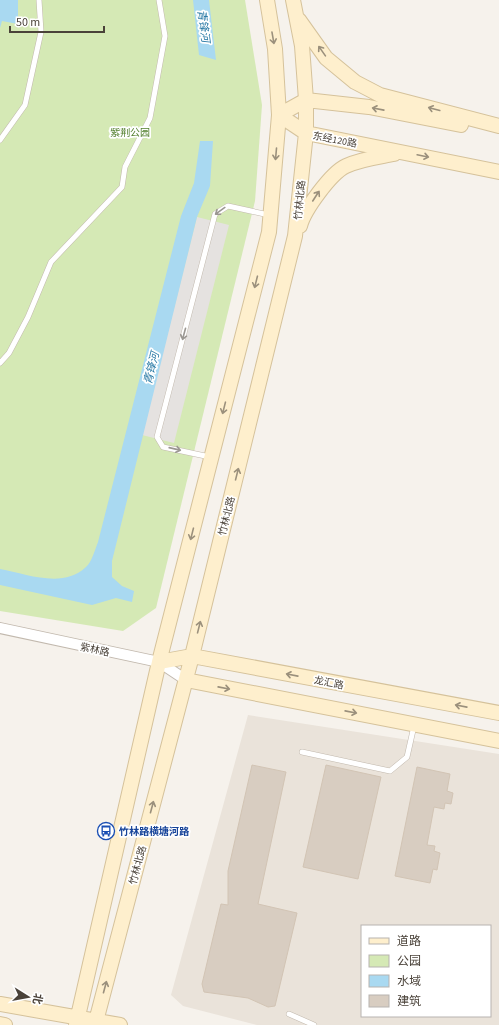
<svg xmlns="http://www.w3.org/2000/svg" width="499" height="1025" font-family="'Source Sans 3','Noto Sans SC',sans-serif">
  <rect width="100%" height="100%" fill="#f6f2ec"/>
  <!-- residential -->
  <path fill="#eae3da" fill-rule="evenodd" d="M248,715L499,754V1025H257L183,1006L171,995ZM362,926H490V1016H362Z"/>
  <!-- green -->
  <path fill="#d5e9b5" d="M0,0H245L262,105L255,201L156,608L123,631L0,611Z"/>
  <!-- parking -->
  <path fill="#e5e2e0" d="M197,217L229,225L174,443L142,435Z"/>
  <!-- water -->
  <path fill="#a9d9f1" d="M0,0H18V24L2,21L0,28Z
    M193,0H209L216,60L199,55Z
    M200,141H213L210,186L197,217L112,561V577L122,586L134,591L132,602L116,598L92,605L0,585V569C27,574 63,589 86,567C92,562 95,549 98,542L181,216L194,183Z"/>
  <!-- building -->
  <path fill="#d8cdc1" stroke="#d2c4b4" d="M252,765L286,772L258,904L297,913L275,1006L268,1007L248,998L204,992L202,984L221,904L228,905V871Z
    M326,765L381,777L358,879L303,867Z
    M417,767L450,774L447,791L453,793L451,804L445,803L444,809L434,807L427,845L435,846L434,851L440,853L437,870L433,869L430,883L395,876Z"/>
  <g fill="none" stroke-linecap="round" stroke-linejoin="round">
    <!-- lane casing -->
    <g stroke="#c2b9ae" stroke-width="6">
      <path id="lane" d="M0,140L25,105L41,32L39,0
        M0,363L9,353L28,317L51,262L122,187L125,167L150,118L165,36L159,0
        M210,457L163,447L157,437L215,214L228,206L269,215
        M302,752L390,771L407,757L414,726
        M289,1014L314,1025"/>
    </g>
    <!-- street casing -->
    <g stroke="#c2b9ae" stroke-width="12">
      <path id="street" d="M0,628L159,662L186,680"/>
    </g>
    <!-- secondary casing -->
    <g stroke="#d5c29b" stroke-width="16">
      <path id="secondary" d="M299,20L326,58L355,82L380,95L499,126
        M279,115L306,133L499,172
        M279,115L306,100L369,107L461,125
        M300,226C304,210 331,173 346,166C361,159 379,157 394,154
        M159,662L192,656L499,713
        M186,680L499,741
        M0,1004L120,1025
        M0,1024L5,1025
        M76,1025L159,662L269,232L279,115L275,49L267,0
        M95,1025L192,656L295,236L306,133V100L302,46L293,0"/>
    </g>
    <!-- lane -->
    <use href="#lane" stroke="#fff" stroke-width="5"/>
    <!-- street -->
    <use href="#street" stroke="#fff" stroke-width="10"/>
    <!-- secondary -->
    <use href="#secondary" stroke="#feefcd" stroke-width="14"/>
  </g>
  <!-- one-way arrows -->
  <defs><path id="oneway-shaft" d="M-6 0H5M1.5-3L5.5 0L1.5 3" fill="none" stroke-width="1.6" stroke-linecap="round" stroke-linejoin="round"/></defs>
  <g stroke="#9b907c">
    <use href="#oneway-shaft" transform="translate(273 38) rotate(80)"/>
    <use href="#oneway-shaft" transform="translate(322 51) rotate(-125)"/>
    <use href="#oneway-shaft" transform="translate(378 109) rotate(-169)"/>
    <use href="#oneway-shaft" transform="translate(434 109) rotate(-165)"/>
    <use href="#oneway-shaft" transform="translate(276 154) rotate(95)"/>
    <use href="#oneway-shaft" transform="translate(423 156) rotate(12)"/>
    <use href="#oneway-shaft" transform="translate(316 196) rotate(-57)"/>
    <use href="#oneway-shaft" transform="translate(256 282) rotate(104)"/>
    <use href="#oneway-shaft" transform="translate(224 408) rotate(104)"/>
    <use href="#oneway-shaft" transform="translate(237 474) rotate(-76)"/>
    <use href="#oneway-shaft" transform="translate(192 534) rotate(104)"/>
    <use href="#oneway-shaft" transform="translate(199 627) rotate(-76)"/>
    <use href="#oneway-shaft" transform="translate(292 675) rotate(-169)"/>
    <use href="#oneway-shaft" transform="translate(224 688) rotate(11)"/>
    <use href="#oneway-shaft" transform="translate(461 706) rotate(-169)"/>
    <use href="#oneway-shaft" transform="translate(351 712) rotate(11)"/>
    <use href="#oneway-shaft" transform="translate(152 807) rotate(-75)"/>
    <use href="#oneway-shaft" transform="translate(105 987) rotate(-75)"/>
  </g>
  <g stroke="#9b9792">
    <use href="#oneway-shaft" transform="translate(220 211) rotate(144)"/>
    <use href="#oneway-shaft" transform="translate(184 334) rotate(105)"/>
    <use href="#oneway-shaft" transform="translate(175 449) rotate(13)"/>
  </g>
  <!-- icons -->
  <defs>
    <g id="bus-ring" transform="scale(0.9)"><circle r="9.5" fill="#fff" stroke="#1a4fb4" stroke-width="1.5"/><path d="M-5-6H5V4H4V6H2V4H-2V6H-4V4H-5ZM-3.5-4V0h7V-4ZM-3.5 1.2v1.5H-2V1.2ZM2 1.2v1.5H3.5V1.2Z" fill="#1a4fb4"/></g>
  </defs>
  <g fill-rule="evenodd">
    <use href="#bus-ring" x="106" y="831"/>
  </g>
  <g text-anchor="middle" stroke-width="3.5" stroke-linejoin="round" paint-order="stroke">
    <!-- park labels -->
    <g font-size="10" fill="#507e2b" stroke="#fff">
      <text x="130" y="136">紫荆公园</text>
    </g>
    <!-- street labels -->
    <g font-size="10" fill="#4a4239" stroke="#fff">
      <text transform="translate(335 139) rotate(11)" y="4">东经120路</text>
      <text transform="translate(299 200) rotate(-84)" y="4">竹林北路</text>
      <text transform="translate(226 516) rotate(-76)" y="4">竹林北路</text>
      <text transform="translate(95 649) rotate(12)" y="4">紫林路</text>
      <text transform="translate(329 682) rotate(11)" y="4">龙汇路</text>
      <text transform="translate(137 865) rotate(-75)" y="4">竹林北路</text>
    </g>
    <!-- transit labels -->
    <g font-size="10" font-weight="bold" fill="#164399" stroke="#fff" text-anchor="start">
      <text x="119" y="835">竹林路横塘河路</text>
    </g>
    <!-- water labels -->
    <g font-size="11" font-style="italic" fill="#2d7ca7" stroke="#fff">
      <text transform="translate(204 26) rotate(82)" y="4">青锋河</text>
      <text transform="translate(151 368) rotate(-76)" y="4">青锋河</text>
    </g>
  </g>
  <!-- legend -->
  <rect x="361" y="925" width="130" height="92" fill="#ffffff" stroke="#b7b3b0"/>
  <rect x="369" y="938" width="20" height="6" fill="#feefcd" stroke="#b7b3b0"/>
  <text x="397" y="945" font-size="12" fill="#4a4239">道路</text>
  <rect x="369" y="955" width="20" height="12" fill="#d5e9b5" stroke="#b7b3b0"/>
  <text x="397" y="965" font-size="12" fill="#4a4239">公园</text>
  <rect x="369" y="975" width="20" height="12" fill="#a9d9f1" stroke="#b7b3b0"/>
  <text x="397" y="985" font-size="12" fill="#4a4239">水域</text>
  <rect x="369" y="995" width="20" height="12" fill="#d8cdc1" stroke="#b7b3b0"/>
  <text x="397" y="1005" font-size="12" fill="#4a4239">建筑</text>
  <!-- north arrow -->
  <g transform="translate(28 997) rotate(101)" stroke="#ffffff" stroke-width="3" paint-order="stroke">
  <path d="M0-3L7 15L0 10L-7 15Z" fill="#4a4239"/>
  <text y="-6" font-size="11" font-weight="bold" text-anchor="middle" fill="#4a4239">北</text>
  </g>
  <!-- scale -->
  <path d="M10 26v6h94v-6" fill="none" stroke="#4a4239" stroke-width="2"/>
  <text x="16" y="26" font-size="12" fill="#4a4239" stroke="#ffffff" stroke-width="3" paint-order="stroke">50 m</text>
</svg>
